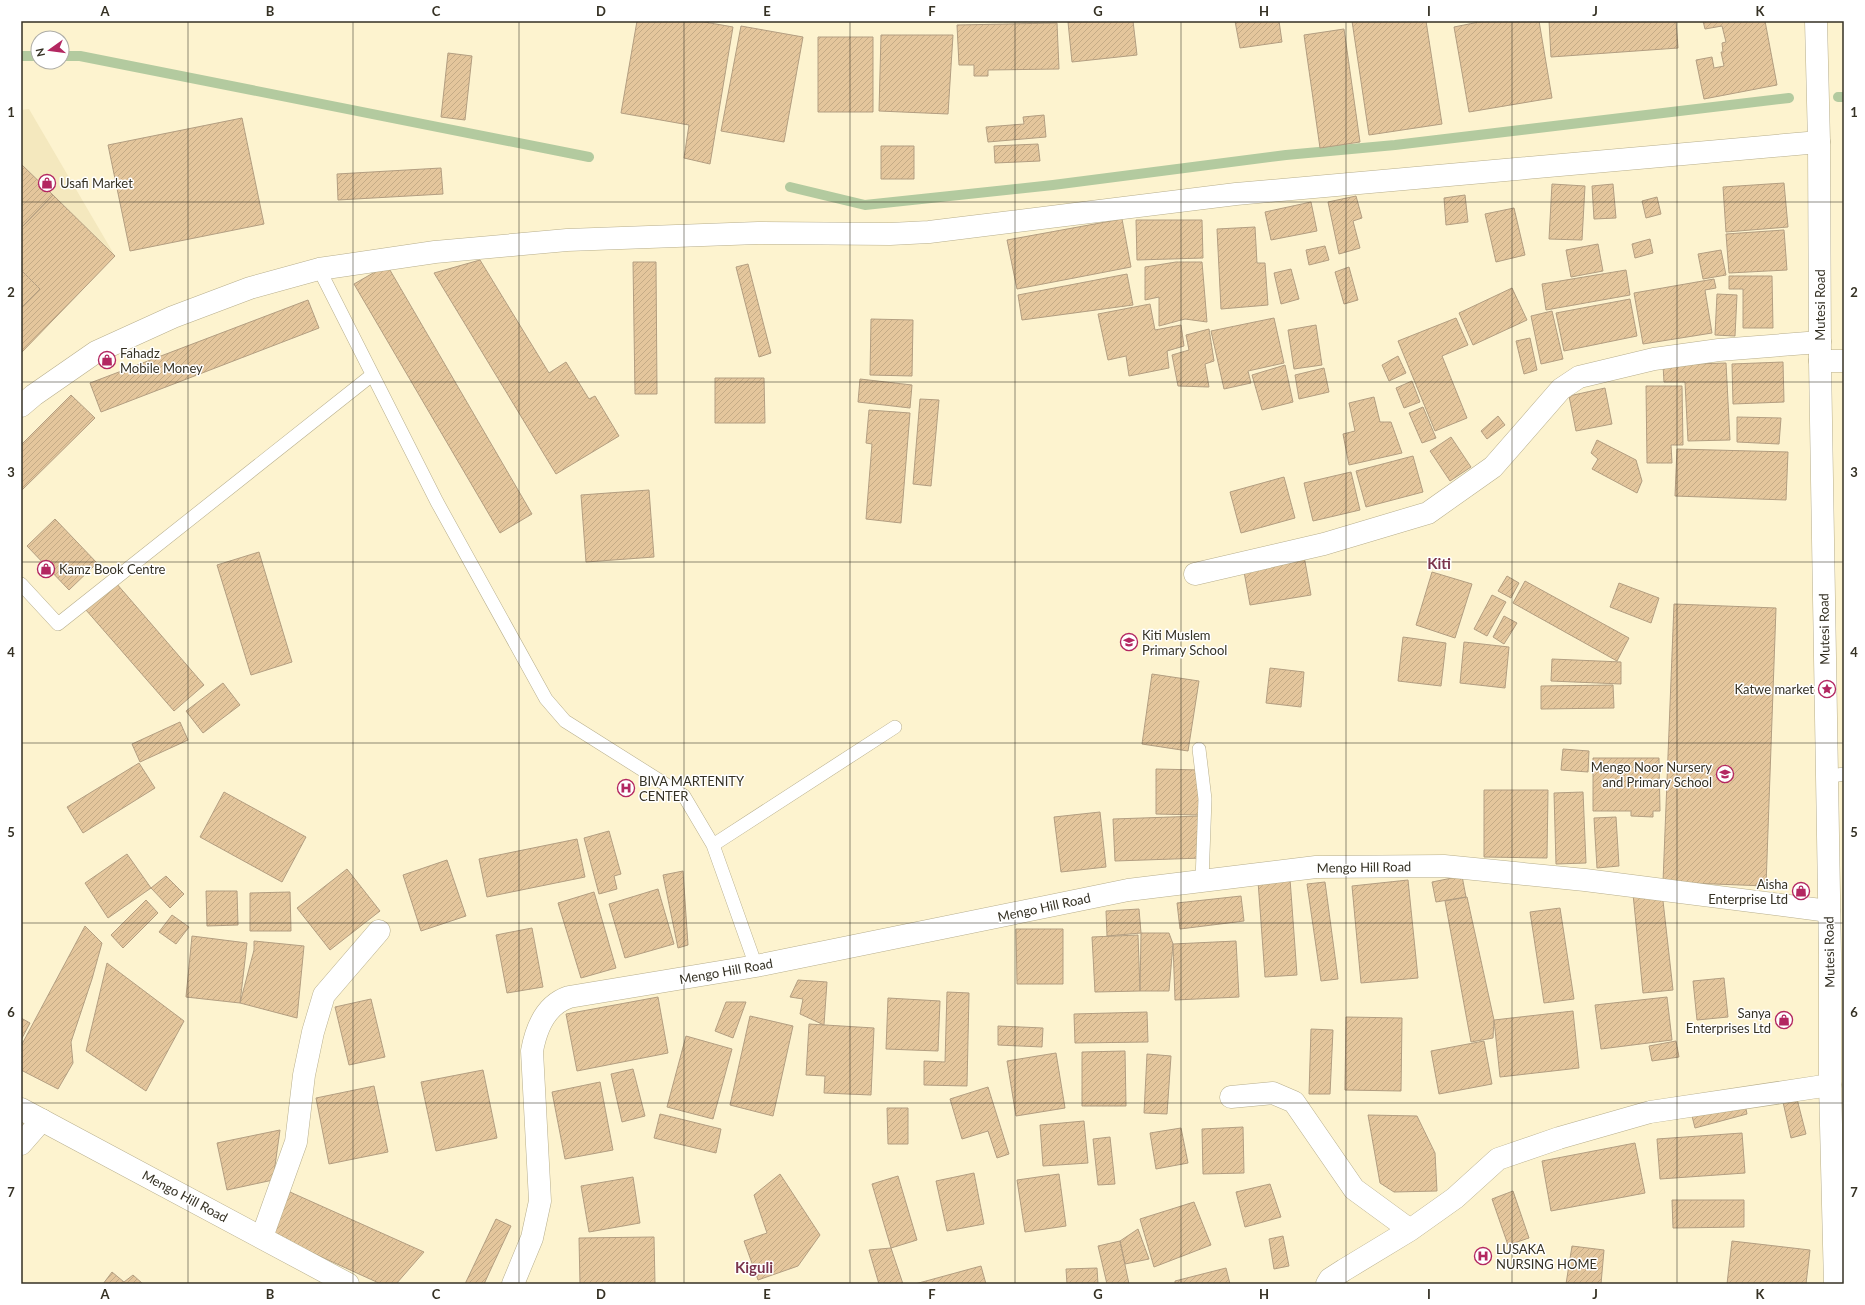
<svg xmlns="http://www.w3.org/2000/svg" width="1865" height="1305" font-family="Lato,sans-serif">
  <defs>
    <pattern id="building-hatch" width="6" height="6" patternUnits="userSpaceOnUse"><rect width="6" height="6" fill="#e4c69c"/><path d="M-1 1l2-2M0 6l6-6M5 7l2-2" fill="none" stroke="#c4ab86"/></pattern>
  </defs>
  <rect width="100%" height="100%" fill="#fdf3cf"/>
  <!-- built -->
  <path fill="#f4e8be" d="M29,109L115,256L21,354V110Z"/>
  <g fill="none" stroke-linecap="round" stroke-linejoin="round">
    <!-- stream -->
    <path stroke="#b3ca9f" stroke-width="10" d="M21,56H38
      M62,56H80L589,157
      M1838,97H1844
      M790,187L865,205L1053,185L1286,155L1395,145L1789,98"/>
  </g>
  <!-- building -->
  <path fill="url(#building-hatch)" stroke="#b39e81" d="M637,21H699L733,27L710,164L684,158L689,125L621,113Z
    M1082,21H1133L1137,55L1072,62L1068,22Z
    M1235,21H1279L1282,42L1240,48Z
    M1352,21H1426L1442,124L1369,135Z
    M1484,21H1539L1552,98L1469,112L1454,27Z
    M1549,21H1676L1678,48L1551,57Z
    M1703,21H1765L1777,85L1704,99L1696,60L1712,57L1714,68L1724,66L1721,52H1723L1722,43L1726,42L1722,26L1705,29Z
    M1057,23L1059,69L988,70V76H974V65H959L957,25Z
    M741,26L803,37L784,142L721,131Z
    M1344,29L1360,142L1320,148L1304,35Z
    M881,35H953L948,114L879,111Z
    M818,37H873V112H818Z
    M448,53L472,56L465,120L441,117Z
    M1044,115L1046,137L988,142L986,127L1024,124L1023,117Z
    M242,118L264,224L130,251L108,145Z
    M1038,144L1040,161L995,163L994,146Z
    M881,146H914V179H881Z
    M21,164L53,195L21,228Z
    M441,168L443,194L338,200L337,174Z
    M1784,183L1788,227L1726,232L1723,187Z
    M1552,184L1585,186L1582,240L1549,239Z
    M1613,184L1616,218L1594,219L1592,186Z
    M53,195L115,256L21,353V308L40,289L21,270V228Z
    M1465,195L1468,222L1446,225L1444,198Z
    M1356,196L1362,218L1353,221L1360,248L1339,254L1328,202Z
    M1657,197L1661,214L1646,218L1642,201Z
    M1311,202L1317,231L1271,240L1265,212Z
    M1514,208L1525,255L1496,262L1485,214Z
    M1122,219L1131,267L1017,289L1007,240Z
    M1136,220H1202L1203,258L1137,260Z
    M1255,227L1257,263H1265L1268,305L1221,309L1217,229Z
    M1784,230L1787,270L1729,273L1726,234Z
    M1650,239L1653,253L1635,258L1632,244Z
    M1598,244L1603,271L1571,277L1566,250Z
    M1325,246L1329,260L1309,265L1306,250Z
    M1721,250L1726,275L1703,279L1698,254Z
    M480,260L549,373L566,362L589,399L595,396L619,436L556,474L434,273Z
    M633,262H656L657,394H635Z
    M1176,262H1202L1207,322L1185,319L1159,326V297L1145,300V267Z
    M748,264L771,353L759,357L736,267Z
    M387,265L532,514L500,533L354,284Z
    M1349,267L1358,300L1344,304L1335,272Z
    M1291,269L1299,299L1281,304L1274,273Z
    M21,270L40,289L21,308Z
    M1626,270L1630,295L1546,310L1542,284Z
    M1127,274L1133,305L1022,320L1018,295Z
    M1729,276H1772L1773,328H1743V289H1729Z
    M1714,279L1716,288L1705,290L1712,333L1643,344L1634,293Z
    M1512,288L1527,320L1473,345L1459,313Z
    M1717,294L1737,295L1735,336L1715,335Z
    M1630,299L1637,336L1564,351L1556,313Z
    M308,300L319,328L101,412L90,383Z
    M1150,304L1155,330L1181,325L1184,346L1167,351L1169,368L1129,376L1126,356L1108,360L1098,314Z
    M1552,311L1563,359L1541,364L1531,316Z
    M1274,318L1284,363L1248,371L1251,383L1224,389L1211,331Z
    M1456,318L1468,345L1442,356L1467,418L1435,431L1398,341Z
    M871,319L913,320L912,376L870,375Z
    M1316,325L1322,365L1294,369L1288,330Z
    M1209,329L1214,361L1205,364L1209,387L1178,386L1172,355L1189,350L1186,335Z
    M1530,338L1537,370L1524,374L1516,341Z
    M1398,356L1406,373L1389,381L1382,365Z
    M1783,362L1784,402L1733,404L1732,364Z
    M1726,363L1730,440L1688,441L1685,382H1664L1663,365Z
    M1285,365L1293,402L1262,410L1252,375Z
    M1324,368L1329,392L1299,399L1295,375Z
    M715,378H764L765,423H715Z
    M860,379L912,385L910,408L858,402Z
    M1412,381L1420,402L1404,408L1396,388Z
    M1646,386H1682L1683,445H1671L1672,463H1647Z
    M1605,388L1612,424L1576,431L1569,396Z
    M71,395L95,418L21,491V445Z
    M1374,397L1380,422H1391L1402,453L1349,465L1343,434L1355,431L1349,403Z
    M920,399L939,400L931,486L913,484Z
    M1423,407L1436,438L1422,443L1409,413Z
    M869,410L910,413L901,523L866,519L872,444L866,443Z
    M1498,416L1505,425L1487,439L1481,431Z
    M1737,417L1781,418L1779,444L1737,442Z
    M1451,437L1471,467L1450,481L1430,451Z
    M1597,440L1636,460L1642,481L1637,493L1592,469L1598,459L1591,453Z
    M1677,449L1788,452L1786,500L1675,496Z
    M1413,456L1423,492L1366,507L1356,471Z
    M1351,472L1360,510L1313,521L1304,483Z
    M1284,477L1295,518L1241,533L1230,492Z
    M649,490L654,557L586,562L581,495Z
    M55,519L97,563L69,590L27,546Z
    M259,552L292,662L251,675L217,565Z
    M1304,556L1311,595L1250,605L1243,566Z
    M1432,572L1472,584L1455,638L1416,625Z
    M1507,576L1519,583L1511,598L1498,591Z
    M1525,581L1629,638L1617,661L1513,603Z
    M116,583L204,685L174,711L86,610Z
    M1619,583L1659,598L1651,623L1610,607Z
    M1492,595L1506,602L1487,636L1474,629Z
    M1674,604L1776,608L1766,886L1663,882Z
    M1504,616L1517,623L1504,644L1493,637Z
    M1403,637L1446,643L1441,686L1398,681Z
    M1464,642L1509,647L1505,688L1460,683Z
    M1552,659L1621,662V684L1551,681Z
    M1270,668L1304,672L1301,707L1266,703Z
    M1152,674L1199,681L1188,751L1142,744Z
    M223,683L240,705L203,733L186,711Z
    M1613,685L1614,708L1541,709V686Z
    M180,722L188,740L140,762L132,744Z
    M1563,749L1589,751L1588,772L1561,770Z
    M1593,758H1659L1660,811H1653V817L1631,816V811H1593Z
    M139,763L155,788L83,833L67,807Z
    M1156,769L1200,770L1199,815L1156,814Z
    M1484,790H1548L1547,858L1484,857Z
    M224,792L306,837L282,882L200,837Z
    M1583,792L1586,863L1556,864L1554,793Z
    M1100,812L1106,867L1061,872L1054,817Z
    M1200,816L1202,858L1115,861L1113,819Z
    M1616,817L1619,866L1597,868L1594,818Z
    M609,831L621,874L614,876L617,889L599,894L584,838Z
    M577,839L585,877L487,897L479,859Z
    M127,854L151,888L108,918L85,883Z
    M447,860L466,916L421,931L403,875Z
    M347,869L380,911L330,950L297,908Z
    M683,871L688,945L678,948L663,875Z
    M166,876L184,894L170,908L151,888Z
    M1462,876L1466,897L1436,902L1432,882Z
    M1290,879L1297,975L1265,977L1258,881Z
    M1408,880L1418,978L1361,983L1352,886Z
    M1325,882L1338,979L1321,981L1307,884Z
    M658,889L674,944L625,958L609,904Z
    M206,891H237L238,925L207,926Z
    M290,892L291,931H250V893Z
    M594,892L616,968L581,978L558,903Z
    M1662,892L1673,990L1643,993L1633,894Z
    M1241,896L1244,921L1180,929L1177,903Z
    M1467,897L1494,1020L1493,1038L1471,1042L1445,901Z
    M146,900L158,913L123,948L111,935Z
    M1560,908L1574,999L1544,1003L1530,912Z
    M1139,909L1141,933L1107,936L1106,911Z
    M172,915L189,927L176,944L159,932Z
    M85,926L102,943L92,979L71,1042L73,1063L58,1089L21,1070V1046Z
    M532,928L543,987L507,993L496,935Z
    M1016,929H1063V984H1017Z
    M1141,933H1169L1173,944L1169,991H1140Z
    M1138,935L1140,991L1095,992L1092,937Z
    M192,936L247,943L240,1003L186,997Z
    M254,941L304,946L297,1018L240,1003L254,950Z
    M1236,941L1239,997L1175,1000L1173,944Z
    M107,963L184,1021L146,1091L86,1051Z
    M1724,978L1728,1017L1697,1020L1693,981Z
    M798,980L827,982L824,1025L800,1014L803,999L790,997Z
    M947,992L969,993L967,1086L924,1085V1061L945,1062Z
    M658,997L668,1053L577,1071L566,1014Z
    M1667,997L1672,1040L1601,1049L1595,1005Z
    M888,998L940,1001L938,1051L886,1049Z
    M371,999L385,1057L349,1065L335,1007Z
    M726,1002H746L733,1038L715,1031Z
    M1573,1011L1579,1068L1500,1077L1494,1020Z
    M1147,1012L1148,1042L1075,1043L1074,1014Z
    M750,1016L793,1026L773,1116L730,1105Z
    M1346,1017L1402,1018L1401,1091L1345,1090Z
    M21,1018L30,1023L21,1040Z
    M809,1024L874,1028L871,1095L824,1093L825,1076L806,1075Z
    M998,1026L1043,1028L1042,1047L998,1045Z
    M1311,1029L1333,1030L1330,1094H1309Z
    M686,1036L732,1049L713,1119L667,1107Z
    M1484,1041L1492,1084L1439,1094L1431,1051Z
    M1676,1041L1679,1057L1652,1061L1649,1046Z
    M1125,1051L1126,1106H1082V1052Z
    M1056,1053L1065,1108L1016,1116L1007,1061Z
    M1147,1054L1171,1056L1167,1114L1144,1113Z
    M633,1069L645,1116L622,1122L611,1074Z
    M483,1070L497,1138L436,1151L421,1082Z
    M600,1082L613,1150L565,1159L552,1092Z
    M374,1086L388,1152L329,1164L316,1098Z
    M988,1087L1009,1154L997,1158L988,1131L962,1139L950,1099Z
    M1744,1099L1747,1114L1695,1128L1691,1112Z
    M1797,1099L1806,1134L1791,1138L1783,1102Z
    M887,1108H908V1144H888Z
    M660,1114L721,1129L716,1153L654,1138Z
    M1368,1115L1417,1116L1435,1153L1437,1191L1394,1192L1380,1183Z
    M1084,1121L1088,1163L1043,1166L1040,1125Z
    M1243,1127L1244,1173L1203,1174L1202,1129Z
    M1181,1128L1188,1163L1156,1169L1150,1133Z
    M280,1130L273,1180L227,1190L217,1143Z
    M1742,1133L1745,1173L1660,1179L1657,1139Z
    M1110,1137L1115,1184L1098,1185L1093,1139Z
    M1635,1143L1645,1193L1551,1211L1542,1161Z
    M974,1173L984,1224L947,1231L936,1181Z
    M780,1174L820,1235L798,1266L758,1280L744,1241L767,1233L754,1195Z
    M1059,1174L1066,1226L1025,1232L1017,1180Z
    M898,1176L917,1240L891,1248L872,1184Z
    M633,1177L640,1223L589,1232L581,1186Z
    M1270,1184L1281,1217L1245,1227L1236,1192Z
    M1513,1191L1529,1238L1508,1245L1492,1199Z
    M290,1192L424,1252L396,1284H381L271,1234Z
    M1672,1200H1744V1227L1673,1228Z
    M1194,1202L1211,1245L1154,1267L1140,1219Z
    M496,1219L511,1226L484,1284H465Z
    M1138,1229L1149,1259L1125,1264L1120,1241Z
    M1283,1236L1289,1266L1274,1269L1269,1239Z
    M654,1237L655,1284H580L579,1238Z
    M1120,1241L1129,1284H1107L1098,1246Z
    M1732,1241L1810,1250L1806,1284H1727Z
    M1572,1246L1604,1250L1601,1284H1566Z
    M891,1248L903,1284H879L869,1250Z
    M981,1266L986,1284H915Z
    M1097,1268L1098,1284H1067L1066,1269Z
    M1226,1268L1230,1284H1175V1281Z
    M112,1272L124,1282L133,1275L143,1284H103Z"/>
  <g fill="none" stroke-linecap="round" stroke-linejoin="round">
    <!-- service casing -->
    <g stroke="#b7ae8c" stroke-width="14">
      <path id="service" d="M319,269L437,502L546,699L565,721L684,796L713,845L756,966
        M21,584L58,624L372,375
        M1199,749L1205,799L1202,881
        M1826,777L1844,774
        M713,845L895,727"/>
    </g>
    <!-- minor casing -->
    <g stroke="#b7ae8c" stroke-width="23">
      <path id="minor" d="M1820,361H1844
        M21,406L34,395L96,352L173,317L250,288L319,269L435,252L567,240L758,233L890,234L929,232L1236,194L1819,142
        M1195,574L1324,544L1428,513L1493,467L1561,389L1579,377L1654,359L1719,350L1820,342
        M1231,1097L1273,1093L1294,1102L1354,1189L1410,1230
        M21,1144L42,1120
        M262,1237L296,1142L304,1075L313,1032L324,995L379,931
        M513,1284L532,1238L540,1201L532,1051C536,1029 545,1005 569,997L756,966L1128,890L1316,867L1444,866L1585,880L1829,911
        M1327,1284L1330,1279L1344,1270L1410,1230L1455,1198L1498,1159L1559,1138L1650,1112L1830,1085"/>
    </g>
    <!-- tertiary casing -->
    <g stroke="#b7ae8c" stroke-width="23">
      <path id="tertiary" d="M1816,21L1819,142L1820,361L1830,954V1085L1835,1284"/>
    </g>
    <!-- secondary casing -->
    <g stroke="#b7ae8c" stroke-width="23">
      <path id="secondary" d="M21,1109L348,1284"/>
    </g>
    <!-- service -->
    <use href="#service" stroke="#fff" stroke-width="13"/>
    <!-- minor -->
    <use href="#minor" stroke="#fff" stroke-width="22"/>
    <!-- tertiary -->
    <use href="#tertiary" stroke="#fff" stroke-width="22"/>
    <!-- secondary -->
    <use href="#secondary" stroke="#fff" stroke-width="22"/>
  </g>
  <!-- grid -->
  <path fill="none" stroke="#353124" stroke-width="1" stroke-opacity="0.55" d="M188,21V1284M353,21V1284M519,21V1284M684,21V1284M850,21V1284M1015,21V1284M1181,21V1284M1346,21V1284M1512,21V1284M1677,21V1284M21,202H1844M21,382H1844M21,562H1844M21,743H1844M21,923H1844M21,1103H1844"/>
  <!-- icons -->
  <defs>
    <g id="shop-ring" transform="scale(0.9)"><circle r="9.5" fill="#fff" stroke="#b32761" stroke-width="1.5"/><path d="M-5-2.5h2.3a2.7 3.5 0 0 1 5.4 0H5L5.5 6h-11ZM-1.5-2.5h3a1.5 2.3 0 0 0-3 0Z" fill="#b32761"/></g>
    <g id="school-ring" transform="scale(0.9)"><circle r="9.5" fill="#fff" stroke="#b32761" stroke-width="1.5"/><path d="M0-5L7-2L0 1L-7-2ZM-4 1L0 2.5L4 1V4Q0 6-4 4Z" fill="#b32761"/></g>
    <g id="sight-ring" transform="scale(0.9)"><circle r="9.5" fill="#fff" stroke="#b32761" stroke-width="1.5"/><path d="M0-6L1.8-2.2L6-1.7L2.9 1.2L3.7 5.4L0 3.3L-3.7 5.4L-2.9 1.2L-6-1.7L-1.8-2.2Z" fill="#b32761"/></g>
    <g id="hospital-ring" transform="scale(0.9)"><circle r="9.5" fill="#fff" stroke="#b32761" stroke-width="1.5"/><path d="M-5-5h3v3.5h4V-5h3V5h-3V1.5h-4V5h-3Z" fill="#b32761"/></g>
  </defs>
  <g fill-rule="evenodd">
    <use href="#shop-ring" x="47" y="183"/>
    <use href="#shop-ring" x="107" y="360"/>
    <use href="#shop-ring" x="46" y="569"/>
    <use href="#school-ring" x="1129" y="642"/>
    <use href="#sight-ring" x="1827" y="689"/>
    <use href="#school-ring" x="1725" y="774"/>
    <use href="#hospital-ring" x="626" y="788"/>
    <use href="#shop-ring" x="1801" y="891"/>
    <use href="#shop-ring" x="1784" y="1020"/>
    <use href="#hospital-ring" x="1483" y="1256"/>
  </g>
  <g text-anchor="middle" stroke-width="3" stroke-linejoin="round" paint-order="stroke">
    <!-- poi labels -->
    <g font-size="13" fill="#353124" stroke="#fff" text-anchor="start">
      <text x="60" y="188">Usafi Market</text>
      <text x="120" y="358">Fahadz<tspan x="120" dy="15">Mobile Money</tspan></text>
      <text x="59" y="574">Kamz Book Centre</text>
      <text x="1142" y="640">Kiti Muslem<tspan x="1142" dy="15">Primary School</tspan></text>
      <text x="1814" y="694" text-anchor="end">Katwe market</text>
      <text x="1712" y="772" text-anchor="end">Mengo Noor Nursery<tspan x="1712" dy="15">and Primary School</tspan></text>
      <text x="639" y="786">BIVA MARTENITY<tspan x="639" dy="15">CENTER</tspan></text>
      <text x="1788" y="889" text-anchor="end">Aisha<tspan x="1788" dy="15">Enterprise Ltd</tspan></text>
      <text x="1771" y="1018" text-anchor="end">Sanya<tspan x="1771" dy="15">Enterprises Ltd</tspan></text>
      <text x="1496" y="1254">LUSAKA<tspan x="1496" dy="15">NURSING HOME</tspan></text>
    </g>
    <!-- street labels -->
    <g font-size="13" fill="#353124" stroke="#fff">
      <text transform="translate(1820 305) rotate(-90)" y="5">Mutesi Road</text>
      <text transform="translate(1824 629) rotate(-91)" y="5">Mutesi Road</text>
      <text transform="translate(1364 867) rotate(-1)" y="5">Mengo Hill Road</text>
      <text transform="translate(1044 907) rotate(-12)" y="5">Mengo Hill Road</text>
      <text transform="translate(1829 952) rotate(-91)" y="5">Mutesi Road</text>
      <text transform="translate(726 971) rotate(-10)" y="5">Mengo Hill Road</text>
      <text transform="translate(185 1196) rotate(28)" y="5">Mengo Hill Road</text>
    </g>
    <!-- quarter labels -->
    <g font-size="15" font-weight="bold" fill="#7b354d" stroke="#fff">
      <text x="1439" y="569">Kiti</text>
      <text x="754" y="1273">Kiguli</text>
    </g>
  </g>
  <!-- border -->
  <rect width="1865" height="1305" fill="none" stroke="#ffffff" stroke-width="44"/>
  <!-- north arrow -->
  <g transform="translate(50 50) rotate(256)"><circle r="19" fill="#ffffff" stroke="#aeada7"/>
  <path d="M0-3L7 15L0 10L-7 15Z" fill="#b32761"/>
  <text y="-6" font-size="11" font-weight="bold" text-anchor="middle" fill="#353124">N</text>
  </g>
  <rect x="22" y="22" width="1821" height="1261" fill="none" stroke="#353124" stroke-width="1.5"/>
  <g font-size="13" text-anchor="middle" font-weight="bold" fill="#353124">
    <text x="105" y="16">A</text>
    <text x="270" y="16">B</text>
    <text x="436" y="16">C</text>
    <text x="601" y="16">D</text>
    <text x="767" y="16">E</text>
    <text x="932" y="16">F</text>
    <text x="1098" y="16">G</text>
    <text x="1264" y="16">H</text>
    <text x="1429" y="16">I</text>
    <text x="1595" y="16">J</text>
    <text x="1760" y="16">K</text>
    <text x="11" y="117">1</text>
    <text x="1854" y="117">1</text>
    <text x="11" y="297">2</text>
    <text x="1854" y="297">2</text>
    <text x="11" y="477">3</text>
    <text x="1854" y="477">3</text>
    <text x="11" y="657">4</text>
    <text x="1854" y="657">4</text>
    <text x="11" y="837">5</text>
    <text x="1854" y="837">5</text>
    <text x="11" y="1017">6</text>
    <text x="1854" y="1017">6</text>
    <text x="11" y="1197">7</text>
    <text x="1854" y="1197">7</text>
    <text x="105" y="1299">A</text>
    <text x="270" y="1299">B</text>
    <text x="436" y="1299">C</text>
    <text x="601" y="1299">D</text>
    <text x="767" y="1299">E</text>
    <text x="932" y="1299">F</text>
    <text x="1098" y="1299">G</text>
    <text x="1264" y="1299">H</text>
    <text x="1429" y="1299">I</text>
    <text x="1595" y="1299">J</text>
    <text x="1760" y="1299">K</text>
  </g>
</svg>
